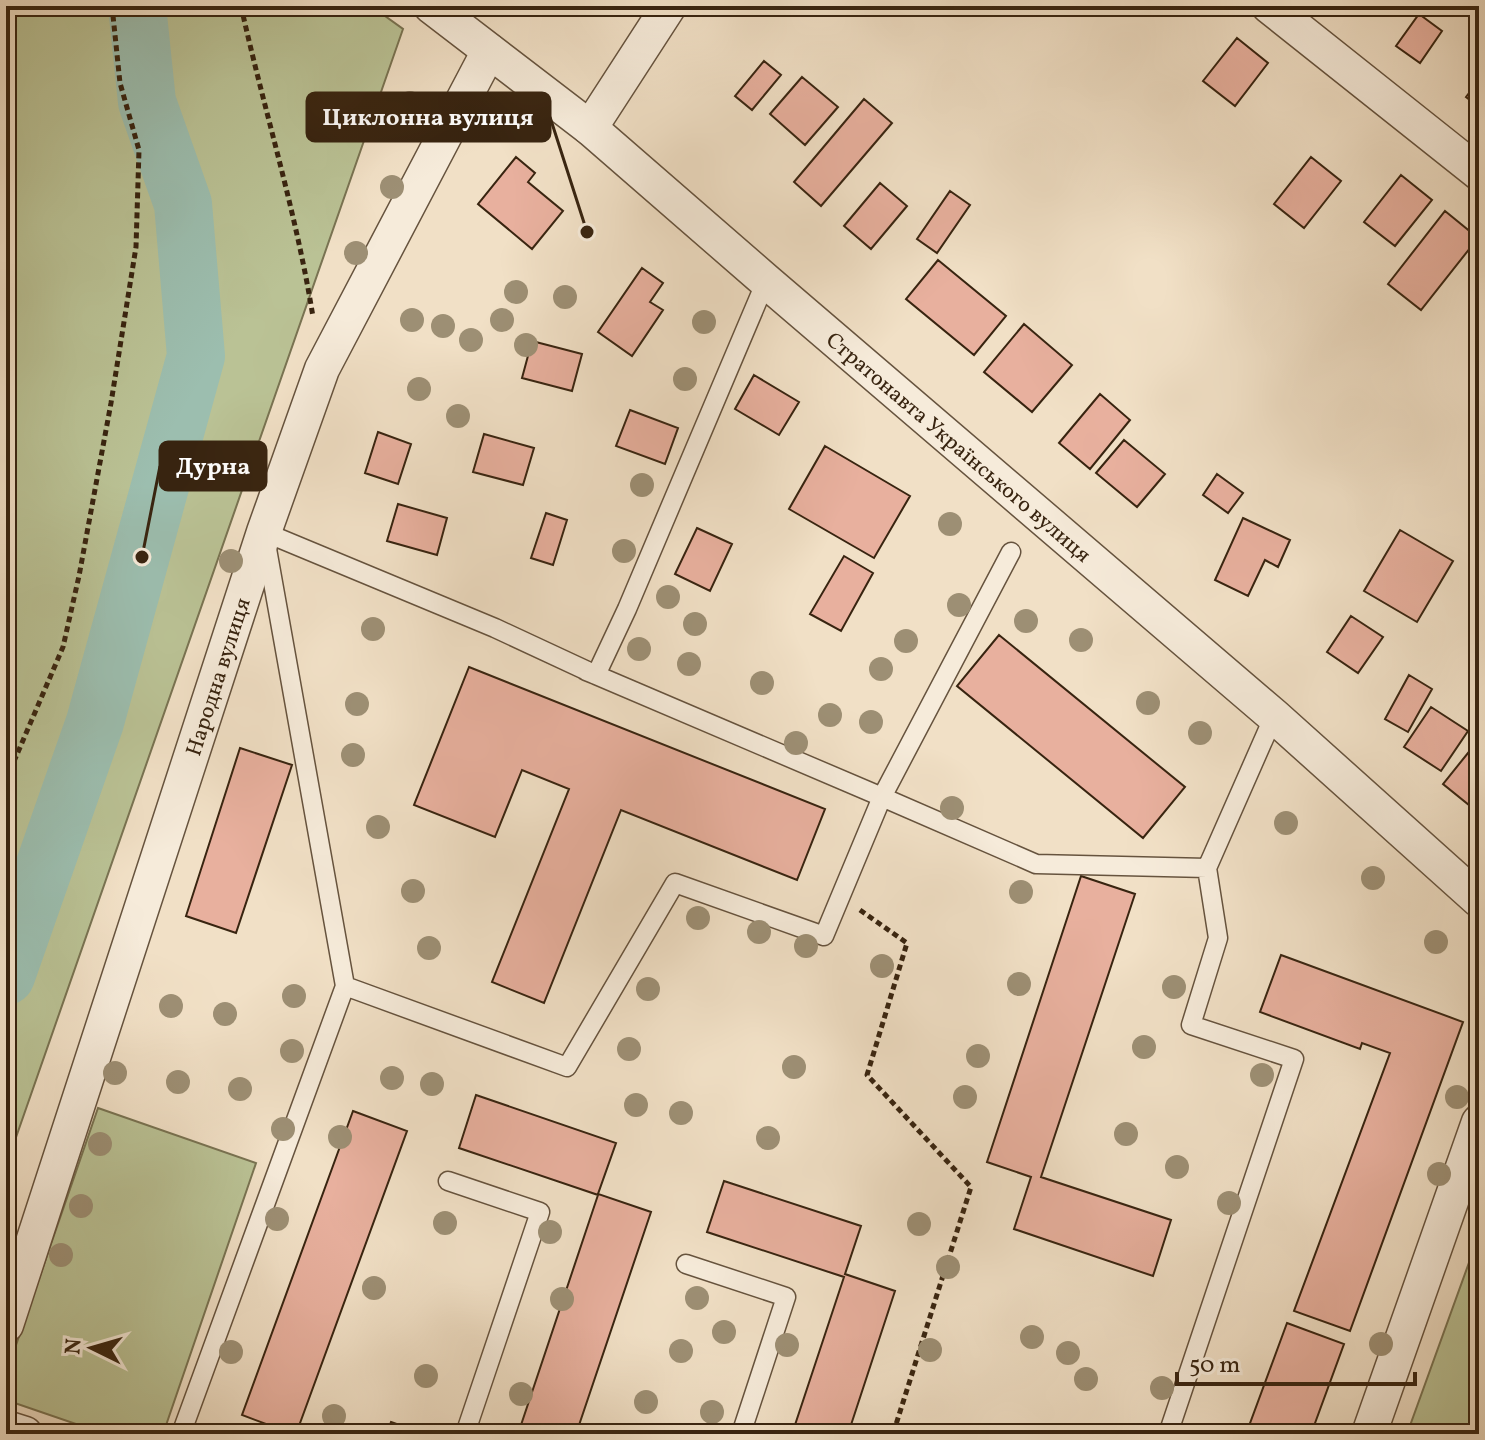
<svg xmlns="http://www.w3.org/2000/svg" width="1485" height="1440" font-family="Vollkorn,serif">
  <rect width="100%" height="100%" fill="#f1e0c6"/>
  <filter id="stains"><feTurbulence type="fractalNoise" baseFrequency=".0025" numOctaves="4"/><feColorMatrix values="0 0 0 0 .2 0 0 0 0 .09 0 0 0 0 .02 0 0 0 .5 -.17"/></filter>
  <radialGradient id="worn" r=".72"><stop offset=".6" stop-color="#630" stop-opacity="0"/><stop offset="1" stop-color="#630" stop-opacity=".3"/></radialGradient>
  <!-- green -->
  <path fill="#bac295" stroke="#797352" stroke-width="2" d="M6,6H371L403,29L6,1166Z
    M98,1108L256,1163L163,1434H105L6,1400V1374Z
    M1479,1235V1434H1407Z"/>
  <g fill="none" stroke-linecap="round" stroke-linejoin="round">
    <!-- river -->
    <path stroke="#9cbeaf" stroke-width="58" d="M6,976L95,722L196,356L183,204L147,102L137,6"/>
  </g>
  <!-- building -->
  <path fill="#e8b09e" stroke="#382410" stroke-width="2" d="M1419,14L1442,31L1420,63L1396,46Z
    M1237,38L1268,63L1235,106L1203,81Z
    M764,61L781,75L752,110L735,96Z
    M802,77L838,107L805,145L770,114Z
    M1479,80V107L1466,97Z
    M864,99L892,123L821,206L794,182Z
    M516,157L535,173L528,182L563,211L532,249L478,204Z
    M1311,157L1341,181L1304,228L1274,204Z
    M1401,175L1432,200L1395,246L1364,222Z
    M880,183L907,206L871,249L844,226Z
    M950,191L970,205L937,253L917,239Z
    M1445,211L1478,238L1421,310L1388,284Z
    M938,260L1006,316L974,355L906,299Z
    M642,268L663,283L650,302L663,310L632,356L598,332Z
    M1024,324L1072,365L1032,412L984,372Z
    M532,341L582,354L572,391L522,378Z
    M754,375L799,402L779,435L735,409Z
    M1100,394L1130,420L1090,469L1059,443Z
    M630,410L678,428L665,464L616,446Z
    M378,432L411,444L398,484L365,473Z
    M484,434L534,448L523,485L473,472Z
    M1124,440L1165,474L1137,507L1096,473Z
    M825,446L910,496L874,558L789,509Z
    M1217,474L1243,493L1228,513L1203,495Z
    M398,504L447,518L437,555L387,541Z
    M546,513L567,520L553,565L531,558Z
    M1243,518L1290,540L1278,567L1265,560L1248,596L1215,580Z
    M697,528L732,544L710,591L675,574Z
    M1400,530L1453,561L1417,622L1364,591Z
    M844,556L873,573L841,631L810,614Z
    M1351,616L1383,637L1358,673L1327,652Z
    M999,635L1185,787L1143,838L957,686Z
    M469,667L825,809L797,880L621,810L544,1003L492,982L569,789L522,770L495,837L414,805Z
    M1409,675L1432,689L1408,732L1385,719Z
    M1431,707L1468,731L1441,771L1404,747Z
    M240,748L292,765L236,933L186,916Z
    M1472,748L1479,754V793L1469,805L1443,784Z
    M1081,876L1135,894L1041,1177L1171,1220L1153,1276L1014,1229L1031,1177L987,1162Z
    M1281,955L1463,1022L1350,1331L1294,1311L1390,1053L1362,1043L1360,1049L1260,1012Z
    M476,1095L616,1143L598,1194L651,1212L576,1434H518L598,1195L459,1148Z
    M353,1111L407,1131L296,1434H293L242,1415Z
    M724,1181L861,1226L845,1274L895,1291L848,1434H792L844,1277L707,1232Z
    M1287,1323L1344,1344L1311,1434H1267L1249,1426Z
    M391,1422L425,1434H387Z"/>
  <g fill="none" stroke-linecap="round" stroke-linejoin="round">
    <!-- lane casing -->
    <g stroke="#66533e" stroke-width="21">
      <path id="lane" d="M264,532L495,628L596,675L882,797L824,936L675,883L567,1067L345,986Z
        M1011,552L882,797L1036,864L1207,868L1274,716
        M586,671L596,675L627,609L766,281
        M448,1181L540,1212L465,1434
        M686,1264L786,1297L741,1434
        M181,1434L345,986
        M1168,1434L1294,1059L1191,1025L1218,938L1207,868"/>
    </g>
    <!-- street casing -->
    <g stroke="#66533e" stroke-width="37">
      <g id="street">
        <path id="s1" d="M431,6L590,128L766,281L1274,716L1479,900"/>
        <path d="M1269,6L1479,173"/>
        <path d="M590,128L669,6"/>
        <path id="s2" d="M6,1325L264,532L322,369L489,51"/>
        <path d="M6,1428L25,1434"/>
        <path d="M1369,1434L1479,1122"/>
      </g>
    </g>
    <!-- path -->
    <path stroke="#382410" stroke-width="5" stroke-dasharray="6 4" stroke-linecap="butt" d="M241,6C264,110 296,211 313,317
      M6,780L63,647L79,576L111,403L136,247L139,150L120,83L112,6
      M860,910L907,943L867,1075L971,1187L893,1434"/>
    <!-- lane -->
    <use href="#lane" stroke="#f6ebda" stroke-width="18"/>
    <!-- street -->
    <use href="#street" stroke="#f6ebda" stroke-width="34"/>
  </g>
  <!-- trees -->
  <g fill="#9d8f74">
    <circle cx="410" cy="103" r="12"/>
    <circle cx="392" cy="187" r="12"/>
    <circle cx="356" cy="253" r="12"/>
    <circle cx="516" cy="292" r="12"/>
    <circle cx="565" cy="297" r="12"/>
    <circle cx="412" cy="320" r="12"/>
    <circle cx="502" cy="320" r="12"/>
    <circle cx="704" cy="322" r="12"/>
    <circle cx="443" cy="326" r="12"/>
    <circle cx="471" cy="340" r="12"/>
    <circle cx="526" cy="345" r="12"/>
    <circle cx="685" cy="379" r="12"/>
    <circle cx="419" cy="389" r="12"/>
    <circle cx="458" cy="416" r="12"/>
    <circle cx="642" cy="485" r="12"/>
    <circle cx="950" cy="524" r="12"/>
    <circle cx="624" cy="551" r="12"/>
    <circle cx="231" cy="561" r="12"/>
    <circle cx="668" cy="597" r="12"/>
    <circle cx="959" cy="605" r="12"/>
    <circle cx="1026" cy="621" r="12"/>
    <circle cx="695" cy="624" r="12"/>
    <circle cx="373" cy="629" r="12"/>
    <circle cx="1081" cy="640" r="12"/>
    <circle cx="906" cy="641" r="12"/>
    <circle cx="639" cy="649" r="12"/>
    <circle cx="689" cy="664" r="12"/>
    <circle cx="881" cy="669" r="12"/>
    <circle cx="762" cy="683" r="12"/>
    <circle cx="1148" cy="703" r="12"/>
    <circle cx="357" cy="704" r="12"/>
    <circle cx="830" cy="715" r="12"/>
    <circle cx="871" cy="722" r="12"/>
    <circle cx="1200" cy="733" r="12"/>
    <circle cx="796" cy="743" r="12"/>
    <circle cx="353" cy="755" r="12"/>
    <circle cx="952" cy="808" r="12"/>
    <circle cx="1286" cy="823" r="12"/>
    <circle cx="378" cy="827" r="12"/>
    <circle cx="1373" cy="878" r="12"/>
    <circle cx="413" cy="891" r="12"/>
    <circle cx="1021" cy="892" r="12"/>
    <circle cx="698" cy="918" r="12"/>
    <circle cx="759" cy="932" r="12"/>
    <circle cx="1436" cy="942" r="12"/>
    <circle cx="806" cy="946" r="12"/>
    <circle cx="429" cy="948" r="12"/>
    <circle cx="882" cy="966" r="12"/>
    <circle cx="1019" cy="984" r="12"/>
    <circle cx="1174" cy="987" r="12"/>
    <circle cx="648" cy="989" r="12"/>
    <circle cx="294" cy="996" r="12"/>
    <circle cx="171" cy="1006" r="12"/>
    <circle cx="225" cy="1014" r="12"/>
    <circle cx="1144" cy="1047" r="12"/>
    <circle cx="629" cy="1049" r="12"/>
    <circle cx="292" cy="1051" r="12"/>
    <circle cx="978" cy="1056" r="12"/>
    <circle cx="794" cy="1067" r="12"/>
    <circle cx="115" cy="1073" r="12"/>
    <circle cx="1262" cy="1075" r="12"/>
    <circle cx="392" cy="1078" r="12"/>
    <circle cx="178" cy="1082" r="12"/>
    <circle cx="432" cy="1084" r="12"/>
    <circle cx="240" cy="1089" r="12"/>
    <circle cx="965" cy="1097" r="12"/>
    <circle cx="1457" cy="1097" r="12"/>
    <circle cx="636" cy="1105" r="12"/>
    <circle cx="681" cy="1113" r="12"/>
    <circle cx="283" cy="1129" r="12"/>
    <circle cx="1126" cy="1134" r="12"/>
    <circle cx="340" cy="1137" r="12"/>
    <circle cx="768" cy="1138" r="12"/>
    <circle cx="100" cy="1144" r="12"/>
    <circle cx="1177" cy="1167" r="12"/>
    <circle cx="1439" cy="1174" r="12"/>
    <circle cx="1229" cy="1203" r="12"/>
    <circle cx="81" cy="1206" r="12"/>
    <circle cx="277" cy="1219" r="12"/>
    <circle cx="445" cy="1223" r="12"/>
    <circle cx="919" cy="1224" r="12"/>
    <circle cx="550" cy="1232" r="12"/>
    <circle cx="61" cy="1255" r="12"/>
    <circle cx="948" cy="1267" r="12"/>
    <circle cx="374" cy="1288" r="12"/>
    <circle cx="697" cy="1298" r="12"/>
    <circle cx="562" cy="1299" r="12"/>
    <circle cx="724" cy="1332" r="12"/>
    <circle cx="1032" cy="1337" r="12"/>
    <circle cx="1381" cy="1344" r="12"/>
    <circle cx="787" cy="1345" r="12"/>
    <circle cx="930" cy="1350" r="12"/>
    <circle cx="681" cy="1351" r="12"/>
    <circle cx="231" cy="1352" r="12"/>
    <circle cx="1068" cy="1353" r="12"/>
    <circle cx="426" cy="1376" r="12"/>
    <circle cx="1086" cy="1379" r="12"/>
    <circle cx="1162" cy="1388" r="12"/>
    <circle cx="521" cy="1394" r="12"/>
    <circle cx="646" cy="1402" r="12"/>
    <circle cx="712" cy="1412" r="12"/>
    <circle cx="334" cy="1416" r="12"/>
  </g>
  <g text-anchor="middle" stroke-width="6" stroke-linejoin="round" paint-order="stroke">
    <!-- street labels -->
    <g font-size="22" fill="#382410" stroke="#f6ebda">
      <text dy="8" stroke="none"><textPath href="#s1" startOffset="688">Стратонавта Українського вулиця</textPath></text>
      <text dy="8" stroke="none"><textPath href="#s2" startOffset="682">Народна вулиця</textPath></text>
    </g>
  </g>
  <!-- callouts -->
  <path fill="none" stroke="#382410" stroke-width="3" d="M587 232L550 117M142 557L160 466"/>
  <g fill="#382410" stroke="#f6ebda" stroke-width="3">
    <circle cx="587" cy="232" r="8"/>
    <circle cx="142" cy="557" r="8"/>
  </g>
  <g fill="#382410" stroke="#382410" stroke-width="3">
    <rect x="307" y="93" width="243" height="48" rx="8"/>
    <rect x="160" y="442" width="106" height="48" rx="8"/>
  </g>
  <g font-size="24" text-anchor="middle" font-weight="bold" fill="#fff">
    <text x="428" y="125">Циклонна вулиця</text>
    <text x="213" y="474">Дурна</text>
  </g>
  <!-- margin -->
  <rect width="1485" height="1440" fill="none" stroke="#f1e0c6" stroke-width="32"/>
  <rect x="8" y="8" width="1469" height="1424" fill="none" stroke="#382410" stroke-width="4"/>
  <rect x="16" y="16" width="1453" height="1408" fill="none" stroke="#382410" stroke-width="2"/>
  <!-- north arrow -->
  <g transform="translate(92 1348) rotate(275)" stroke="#f6ebda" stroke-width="6" paint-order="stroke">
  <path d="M0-6L14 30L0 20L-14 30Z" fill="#382410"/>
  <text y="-12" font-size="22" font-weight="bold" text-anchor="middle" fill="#382410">N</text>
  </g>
  <!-- scale -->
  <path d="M1177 1372v12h238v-12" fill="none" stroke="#382410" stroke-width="4"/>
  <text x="1189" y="1372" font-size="24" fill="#382410" stroke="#f6ebda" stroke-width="6" paint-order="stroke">50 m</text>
  <rect width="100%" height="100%" filter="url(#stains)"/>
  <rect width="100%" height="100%" fill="url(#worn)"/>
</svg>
